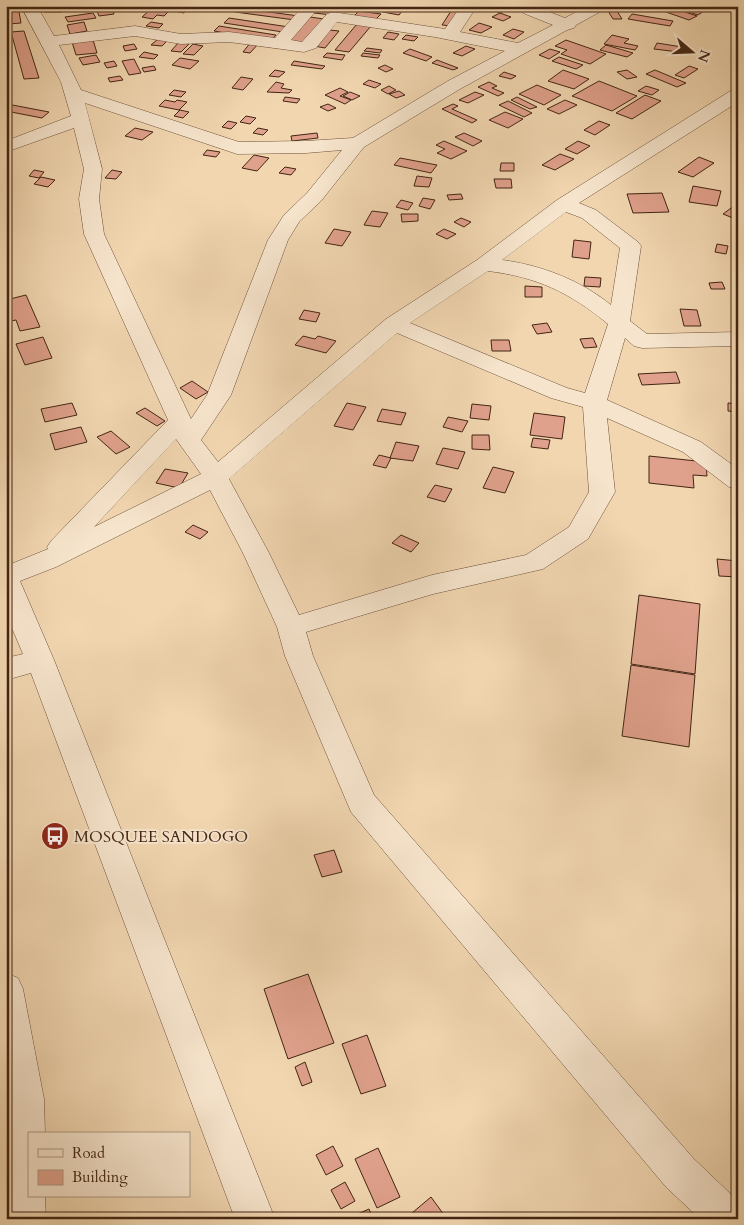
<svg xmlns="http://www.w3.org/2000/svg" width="744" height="1225" font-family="Cardo,serif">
  <rect width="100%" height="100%" fill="#f1d6b0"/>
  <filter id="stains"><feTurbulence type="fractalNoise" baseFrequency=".004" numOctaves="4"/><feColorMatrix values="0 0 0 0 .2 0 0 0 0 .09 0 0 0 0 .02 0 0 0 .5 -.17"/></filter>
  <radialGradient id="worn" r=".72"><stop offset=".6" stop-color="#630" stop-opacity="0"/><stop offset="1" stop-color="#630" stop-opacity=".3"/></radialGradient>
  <!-- building -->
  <path fill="#e0a18c" stroke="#432513" d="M6,6H18L21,23L8,24Z
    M47,6H63L61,12H44Z
    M95,6H111L114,14L99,16Z
    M180,6H190L184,13L174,11Z
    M319,6L330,7L328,9L335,10L332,15L314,13Z
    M388,6H406L399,15L383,12Z
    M500,6H512L500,13L493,10Z
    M689,6L704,11L698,15L673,7Z
    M239,8L299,16L295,20L235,12Z
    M673,8L697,16L689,20L666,12Z
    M150,10H154L168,12L164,16L157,15L153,19L142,17Z
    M359,11L381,14L376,19L354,16Z
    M451,11L461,12L452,26L442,25Z
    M608,11H617L622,19H613Z
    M93,13L96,18L68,22L65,17Z
    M500,13L511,17L503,21L492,17Z
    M632,14L673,21L670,26L628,19Z
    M310,17L324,19L301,45L287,43Z
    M229,18L289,27L283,32L224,23Z
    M84,22L87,31L70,34L67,25Z
    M151,22L163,24L159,28L146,26Z
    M479,23L492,27L481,33L469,30Z
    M357,24L371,26L349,52L335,50Z
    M219,26L276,35L271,41L214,31Z
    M513,29L524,32L514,39L503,35Z
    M329,30L339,31L325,48L314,46Z
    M24,31L39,78L24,79L11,32Z
    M388,32L399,34L394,40L383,38Z
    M406,35L418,37L414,41L402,39Z
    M612,35L629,39L624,43L638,46L635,50L604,44Z
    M158,39L168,40L162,46L151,45Z
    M93,40L97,53L76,55L72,42Z
    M566,40L606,54L590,64L561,54L567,50L555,46Z
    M179,42L189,44L181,52L171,51Z
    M251,42L259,43L250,53L243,52Z
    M657,43L682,47L679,52L654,49Z
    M134,44L137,49L125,51L123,46Z
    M193,44L203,46L194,55L183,54Z
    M606,45L633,53L627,57L600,50Z
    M466,46L475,49L462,56L453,53Z
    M367,48L382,50L380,53L364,51Z
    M410,49L432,57L426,61L403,53Z
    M550,49L560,52L549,59L539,55Z
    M144,52L158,55L154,59L139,57Z
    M327,53L345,55L342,60L323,57Z
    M363,53L380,55L378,58L361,56Z
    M96,55L100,62L83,65L79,58Z
    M559,57L583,65L576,69L552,61Z
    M180,58L199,61L190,69L172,65Z
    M134,59L141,73L129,75L122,61Z
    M437,60L458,68L453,70L432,63Z
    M114,61L117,66L107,68L104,63Z
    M294,61L325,66L322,69L291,65Z
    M385,65L393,69L386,72L378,68Z
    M154,66L156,70L144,72L142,68Z
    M689,66L698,69L684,78L675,75Z
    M275,70L285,72L279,77L269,76Z
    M563,70L589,79L574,89L548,81Z
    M627,70L637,77L627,79L617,72Z
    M655,70L686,83L677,87L646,74Z
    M504,72L516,76L511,79L499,76Z
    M120,76L123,80L110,82L108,78Z
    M241,77L253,79L243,90L232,88Z
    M369,80L381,84L375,88L363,84Z
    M599,81L637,96L612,111L572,96Z
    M276,82L284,84L281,88L292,90L289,93L267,92Z
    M489,82L497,86L492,88L504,93L498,96L478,87Z
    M537,85L561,95L544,105L519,94Z
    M389,86L396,90L388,94L381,90Z
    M646,86L659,90L652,95L638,91Z
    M340,88L348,92L340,96L351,100L345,104L325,95Z
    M174,90L186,92L181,97L169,95Z
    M399,91L405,95L396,98L389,94Z
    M350,92L360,96L352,100L343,96Z
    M475,92L484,95L468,103L459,100Z
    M645,95L661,101L632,119L616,113Z
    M285,97L300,99L297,103L283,101Z
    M517,97L537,107L530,109L511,100Z
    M165,100L175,102L177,100L187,102L179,110L159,106Z
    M565,100L577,105L559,114L547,109Z
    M508,101L532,113L524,117L499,105Z
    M328,104L336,108L328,111L320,107Z
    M453,104L458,106L452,109L477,120L472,123L442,109Z
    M6,105L7,104L49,112L42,118L6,111Z
    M180,110L189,112L183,118L174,116Z
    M505,112L523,119L508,128L489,120Z
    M246,116L256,118L250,124L240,122Z
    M228,121L237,123L231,129L222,127Z
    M599,121L610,125L595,135L584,130Z
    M135,128L153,132L142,140L125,136Z
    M258,128L268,130L263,135L253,133Z
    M317,133L318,138L292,141L291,136Z
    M464,133L482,141L473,146L455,137Z
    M444,141L467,151L451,159L437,153L445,149L436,145Z
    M578,141L590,146L577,154L565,149Z
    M207,150L220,152L216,157L203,155Z
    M560,154L574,159L555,170L542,165Z
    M254,155L269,158L257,171L242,168Z
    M699,157L714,163L693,177L678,172Z
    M400,158L437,165L431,173L394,165Z
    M501,163H514V171H500Z
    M285,167L296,169L291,175L279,173Z
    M34,170L44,172L39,178L29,176Z
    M112,170L122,172L116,179L105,178Z
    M417,176L432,178L429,187L414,186Z
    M41,177L55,180L48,187L34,184Z
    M494,179H511L512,188H496Z
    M693,186L721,191L717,206L689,202Z
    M662,193L669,212L633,213L627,194Z
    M461,194L463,199L449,200L447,195Z
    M423,198L435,200L430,209L419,206Z
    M401,200L413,203L408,210L396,207Z
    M738,203V220L723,214Z
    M372,211L388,213L380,227L364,225Z
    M401,214H418V221L402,222Z
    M461,218L471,222L464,227L454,222Z
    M334,229L351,232L342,246L325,243Z
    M444,229L456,234L447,239L436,234Z
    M574,240L591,242L589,259L572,257Z
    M717,244L728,246L726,254L715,252Z
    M585,277L601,278L600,287L584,286Z
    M722,282L725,289H711L709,283Z
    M525,286L542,287V297H525Z
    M26,295L40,327L20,331L16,320L6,322V300Z
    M680,309L697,310L701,326H684Z
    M304,310L320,313L316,322L299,319Z
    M547,323L552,332L537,334L532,325Z
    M303,336L315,339L318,336L336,341L326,353L295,345Z
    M43,337L52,358L25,365L16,344Z
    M593,338L597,347L584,348L580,339Z
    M491,340H509L511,351H492Z
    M676,372L680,383L642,385L638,374Z
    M192,381L208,392L196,399L180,388Z
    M72,403L77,415L45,422L41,409Z
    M347,403L366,407L353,430L334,426Z
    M728,403L738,404V412L728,411Z
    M472,404L491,406L489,420L470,418Z
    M145,408L165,421L157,426L136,413Z
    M382,409L406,413L401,425L377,421Z
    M534,413L565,417L562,439L530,435Z
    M448,417L468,421L462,432L443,427Z
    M81,427L87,442L55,450L50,434Z
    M111,431L130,447L116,454L97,437Z
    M472,435H489L490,450L472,449Z
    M533,438L550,440L548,449L531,447Z
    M396,442L419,446L413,461L390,458Z
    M443,448L465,452L458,469L436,464Z
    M379,455L391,458L386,468L373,465Z
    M649,456L706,462L707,476L693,475L694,488L649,483Z
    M493,467L514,472L505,493L483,488Z
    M165,469L188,473L179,488L156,483Z
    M435,485L452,489L445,502L427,497Z
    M193,525L208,532L200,539L185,532Z
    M401,535L419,543L411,552L392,543Z
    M717,559L738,561V577L719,576Z
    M639,595L700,604L695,674L631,664Z
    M631,665L695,675L689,747L622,736Z
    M334,850L342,872L322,877L314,855Z
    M308,974L334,1043L288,1059L264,989Z
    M367,1035L386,1086L361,1094L342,1044Z
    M305,1062L312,1082L302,1086L295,1067Z
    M333,1146L343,1166L326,1175L316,1155Z
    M378,1148L400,1197L377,1208L355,1159Z
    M345,1182L355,1201L341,1209L331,1190Z
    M431,1197L447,1219H417L412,1213Z
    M369,1209L373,1219H346Z"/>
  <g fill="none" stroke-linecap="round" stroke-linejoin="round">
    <!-- minor casing -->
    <g stroke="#6e513a" stroke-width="1">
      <path id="minor" d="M21,6H37L54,36L135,26L181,34L229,32L275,38L303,6H320L291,40L302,42L327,14L333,12L445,29L461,6H477L460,32L518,43L553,25L523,13L516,6H534L565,18L587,6H607L605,9L576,25L574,28L567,30L460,89L364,147L321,201L299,222L288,240L231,395L201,440L218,462L386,319L477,260L557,200L732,90L738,89V102L579,203L596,210L638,242L641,246L630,321L647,334L738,332V346L642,348L634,346L625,338L607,400L701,442L738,469V489L729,487L683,452L607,418L615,492L588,539L543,569L433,594L306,632L313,656L374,795L694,1159L738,1201V1219H700L666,1187L351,812L285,656L277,627L243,553L210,490L56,567L20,581L54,660L275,1219H235L31,673L6,680V658L23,654L6,614V566L48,549L47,547L51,541L168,420L84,234L79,199L84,169L74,128L6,152V141L71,116L61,82ZM337,22L435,37L505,51L448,81L353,138L306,141L239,142L81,90L59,45L135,36L181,44L229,42L304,52L316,48ZM85,103L237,154L306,153L342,150L307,193L284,215L268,240L207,395L191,419L104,234L99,199L102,169ZM566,212L582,218L620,248L611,305C580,280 541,265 502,260ZM488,271C537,277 569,292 608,324L585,393L567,388L410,323ZM397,333L551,398L583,407L589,492L569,527L526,555L432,575L299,615L269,553L229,479ZM176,439L201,474L94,527Z
        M6,973L18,978L23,989L44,1099L45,1134H29V1196H45L46,1219H6Z"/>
    </g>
    <!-- minor -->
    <use href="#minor" fill="#f6e4cc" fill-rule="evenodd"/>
  </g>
  <!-- icons -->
  <defs>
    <g id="bus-disc" transform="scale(1.4375)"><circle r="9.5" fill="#8f2418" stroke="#f6e4cc"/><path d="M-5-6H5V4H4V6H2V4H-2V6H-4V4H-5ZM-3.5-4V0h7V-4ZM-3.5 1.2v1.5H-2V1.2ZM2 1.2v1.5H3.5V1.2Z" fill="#fff"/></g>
  </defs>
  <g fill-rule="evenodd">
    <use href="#bus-disc" x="55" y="836"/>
  </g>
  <g text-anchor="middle" stroke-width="4" stroke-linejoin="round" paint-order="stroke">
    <!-- poi labels -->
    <g font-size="16" fill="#432513" stroke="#f6e4cc" text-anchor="start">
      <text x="74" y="842">MOSQUEE SANDOGO</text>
    </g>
  </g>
  <!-- margin -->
  <rect width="744" height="1225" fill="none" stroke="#f1d6b0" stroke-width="25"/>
  <rect x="8" y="8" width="729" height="1210" fill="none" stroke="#432513" stroke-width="2.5"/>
  <rect x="12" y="12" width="719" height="1200" fill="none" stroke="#432513"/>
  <!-- legend -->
  <rect x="28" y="1132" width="162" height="65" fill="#f6e4cc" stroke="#ae9882"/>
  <rect x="38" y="1149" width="25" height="8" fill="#f6e4cc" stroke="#ae9882"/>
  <text x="72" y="1158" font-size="15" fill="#432513">Road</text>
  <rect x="38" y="1170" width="25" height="15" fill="#e0a18c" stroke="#ae9882"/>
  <text x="72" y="1182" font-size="15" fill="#432513">Building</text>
  <!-- north arrow -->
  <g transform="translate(692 52) rotate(109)" stroke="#f6e4cc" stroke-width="4" paint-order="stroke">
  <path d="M0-4L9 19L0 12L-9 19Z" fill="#432513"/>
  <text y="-8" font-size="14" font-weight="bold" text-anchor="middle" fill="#432513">N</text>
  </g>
  <rect width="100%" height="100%" filter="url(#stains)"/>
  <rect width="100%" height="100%" fill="url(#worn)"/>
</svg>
